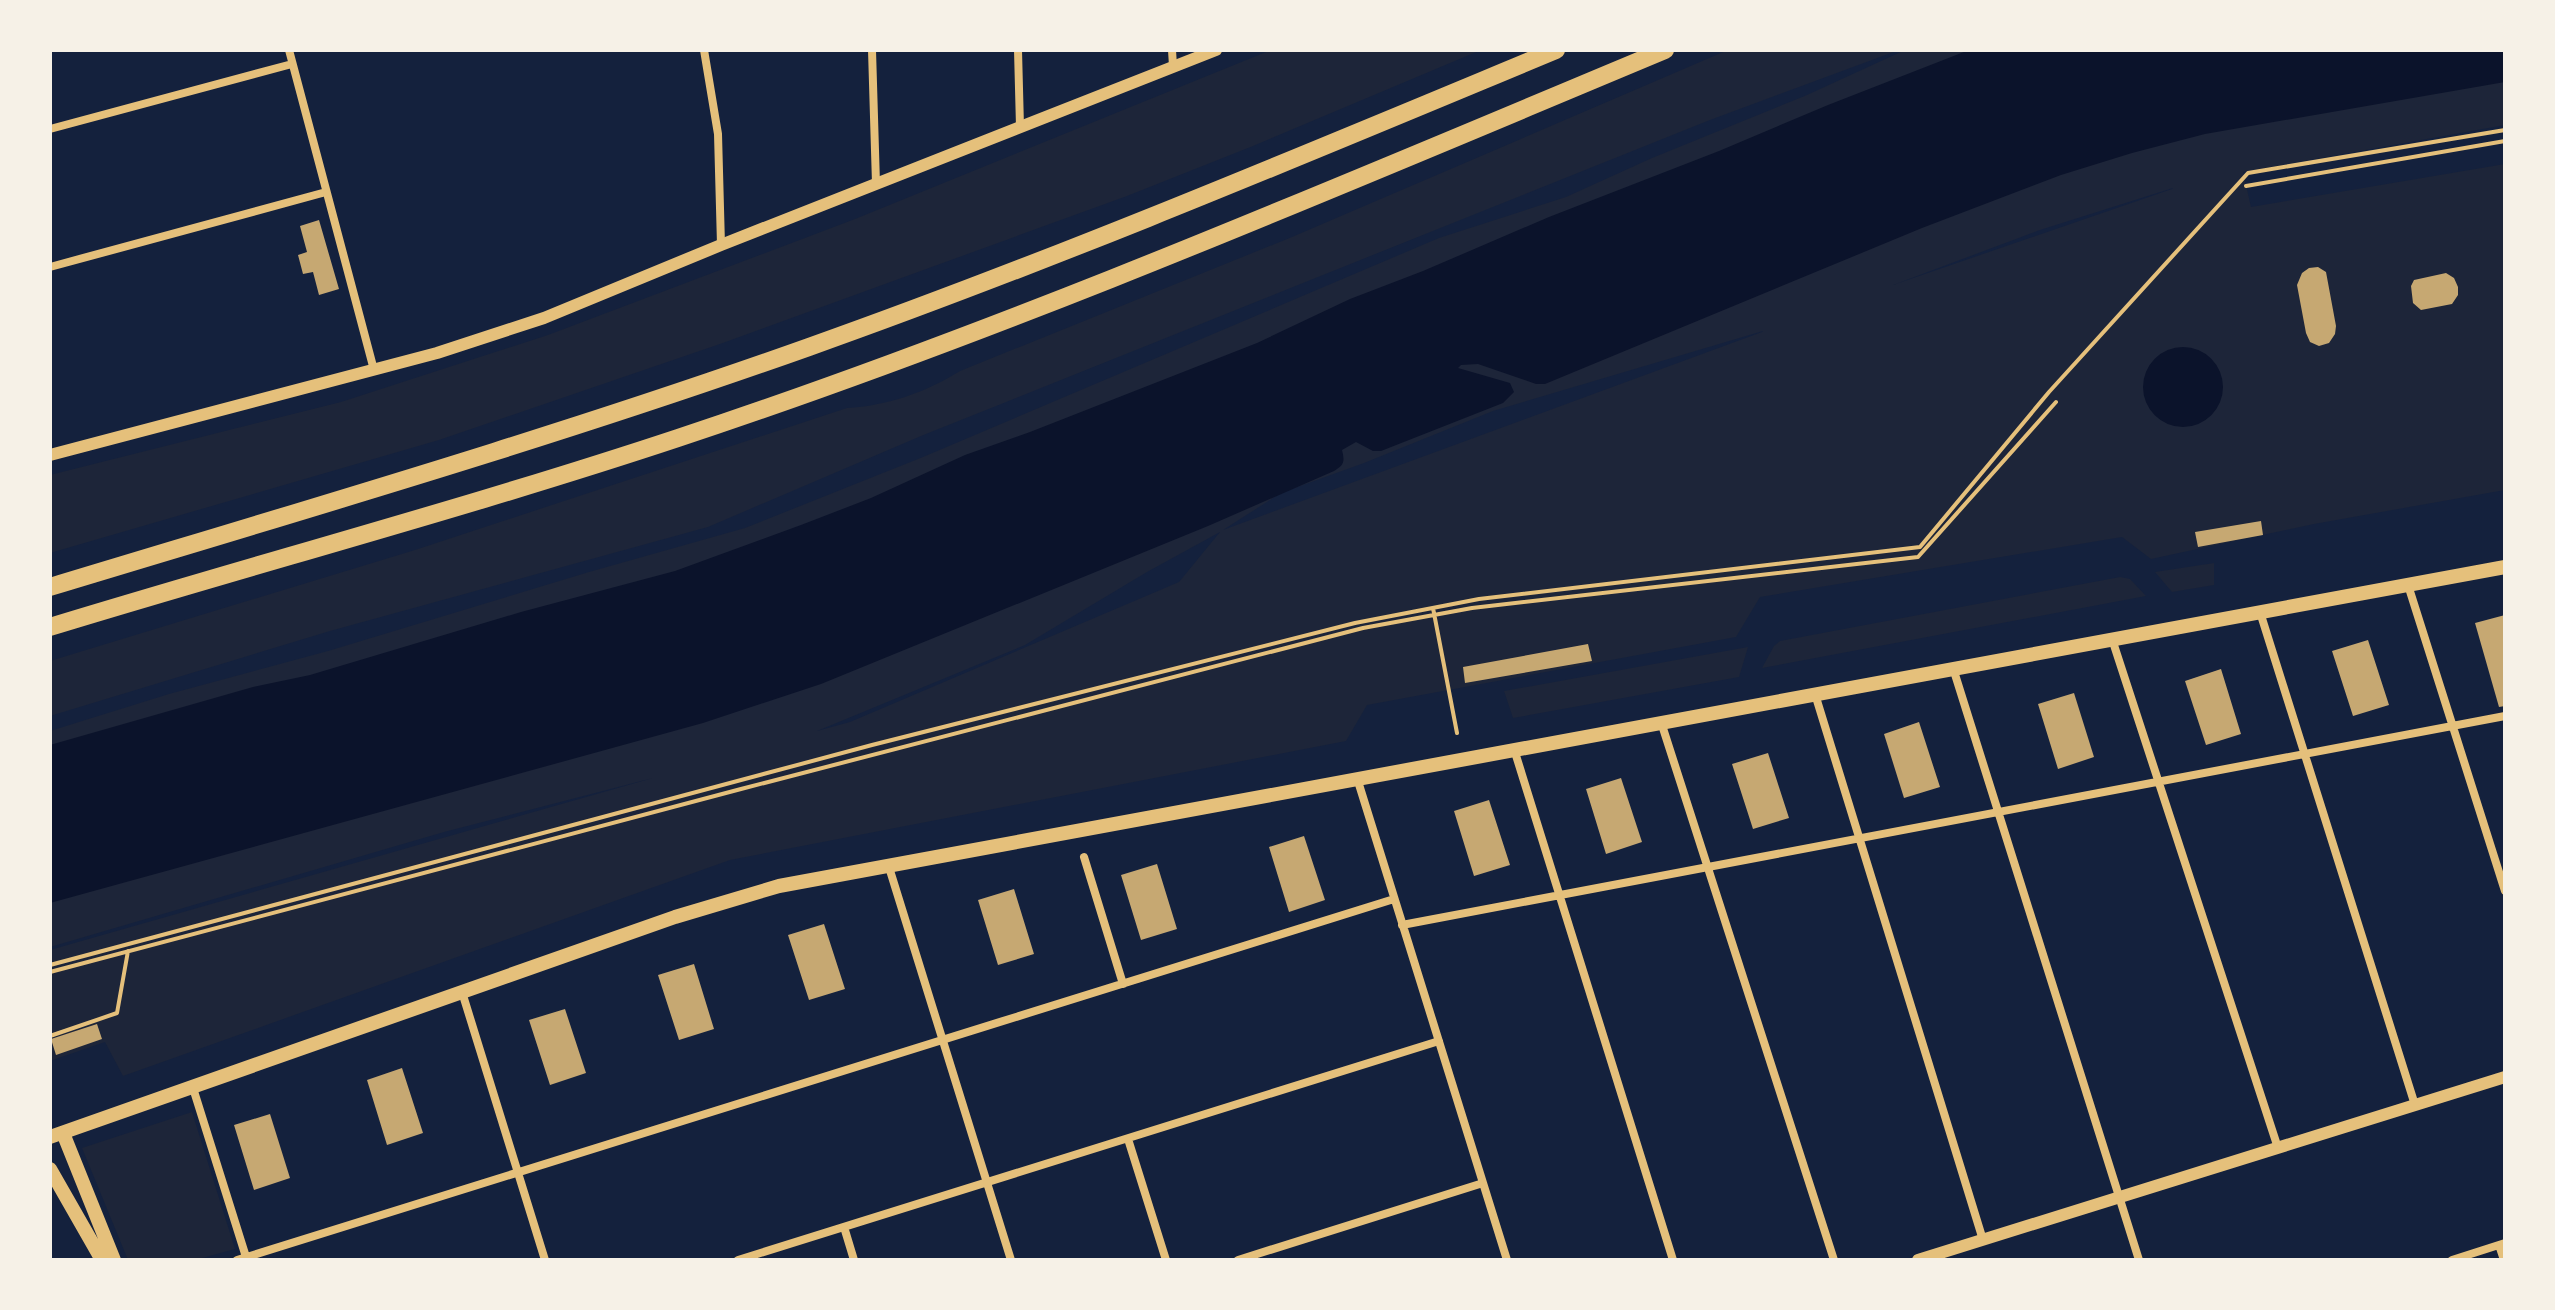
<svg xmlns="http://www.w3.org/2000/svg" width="2555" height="1310" font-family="'Varela Round',sans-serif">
  <rect width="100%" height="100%" fill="#14213d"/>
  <!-- green -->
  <path fill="#1d2539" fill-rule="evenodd" d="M1271,50H1481L1253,146L1127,196L720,344L439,440L50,553V475L341,402L548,335L855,219Z
    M1728,50H1899L1710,120L921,436L708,527L330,631L50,716V661L415,550L847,408C886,406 927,392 960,371L1292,237Z
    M1905,50H2505V125L2243,172L2251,207L2505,164V490L2314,524L2151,559L2122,537L1760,597L1736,637L1367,705L1346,741L730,860L123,1076L105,1042L50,1061V950L653,778L444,832L50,947V731L169,694L328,651L589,572L745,528L923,457L1439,238L1566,197L1652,158L1807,95ZM2173,188L2172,189L1893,285L2040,230ZM1763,331L1762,332L1223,530L1281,493L1364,463L1493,411ZM1220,532L1179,582L850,722L817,731L1025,645L1147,572Z
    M2214,563V585L2172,592L2155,572Z
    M2120,577L2130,579L2146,596L1762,668L1774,646L1780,641Z
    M1748,647L1739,677L1513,718L1504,691Z
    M192,1112L235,1249L195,1260H128L82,1148Z"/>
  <!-- water -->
  <path fill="#0b132b" d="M1969,50H2505V82L2205,134L2132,153L2061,175L1922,228L1545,384H1536L1478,364L1461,365L1458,368L1510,383L1514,392L1503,403L1381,451H1373L1356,442L1342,450C1345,462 1344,465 1334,471L1208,526L821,684L703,723L50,903V745L253,687L310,675L521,612L675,571L801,525L871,498L965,455L1030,432L1257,343L1350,299L1423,271L1549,217L1719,151L1828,105Z
    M2143 387a40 40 0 1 1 80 0a40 40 0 1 1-80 0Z"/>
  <!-- building -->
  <path fill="#c6a872" d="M319,220L339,289L319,295L313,272L303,274L298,255L307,252L300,226Z
    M2318,267L2326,272L2336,326L2335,334L2329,343L2319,346L2310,342L2306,333L2297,285L2302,273L2309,268Z
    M2446,273L2454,278L2458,287V295L2452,304L2421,310L2413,303L2411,286L2414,280Z
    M2261,521L2263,535L2198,547L2195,532Z
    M2505,615V706L2499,707L2475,623Z
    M2368,640L2389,705L2353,716L2332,651Z
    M1588,644L1592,661L1465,683L1463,667Z
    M2221,669L2241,734L2206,745L2185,681Z
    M2074,693L2094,757L2058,769L2038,704Z
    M1919,722L1940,787L1904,798L1884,734Z
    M1768,753L1789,818L1753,829L1732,764Z
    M1621,778L1642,842L1606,854L1586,789Z
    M1489,800L1510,865L1474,876L1454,811Z
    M1304,836L1325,900L1289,912L1269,847Z
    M1157,864L1177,929L1141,940L1121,875Z
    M1014,889L1034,954L998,965L978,900Z
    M824,924L845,989L809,1000L788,935Z
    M694,964L714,1029L679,1040L658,975Z
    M565,1009L586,1073L550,1085L529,1020Z
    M97,1024L102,1039L56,1055L51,1039Z
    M402,1068L423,1133L387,1145L367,1080Z
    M270,1114L290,1178L254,1190L234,1125Z"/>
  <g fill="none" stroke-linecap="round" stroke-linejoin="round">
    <!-- path -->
    <path stroke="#e5c07b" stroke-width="4" d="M2246,186L2505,141
      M1433,608L1457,733
      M50,965L872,745L1355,623L1479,599L1920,547L2049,392L2248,173L2505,130
      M50,972L741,789L1363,628L1472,608L1918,557L2056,402
      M50,1036L117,1013L128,951"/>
    <!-- minor -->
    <path stroke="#e5c07b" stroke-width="8" d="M289,50L374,370
      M704,50L718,134L721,245
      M872,50L876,184
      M1018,50L1020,127
      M1172,50L1173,66
      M50,129L292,64
      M50,267L326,192
      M2408,585L2505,891
      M2260,612L2415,1105
      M2112,639L2278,1148
      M1953,668L2139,1260
      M1815,694L1983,1240
      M1661,722L1834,1260
      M1514,749L1673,1260
      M1357,778L1507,1260
      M1084,857L1123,984
      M888,864L1011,1260
      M1402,925L2505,716
      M462,992L545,1260
      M193,1088L246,1257
      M1128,1139L1166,1260
      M844,1227L854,1260
      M2499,1245L2504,1260
      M237,1260L1394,899
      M738,1260L1439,1041
      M1238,1260L1483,1183
      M2452,1260L2505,1243"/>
    <!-- tertiary -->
    <path stroke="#e5c07b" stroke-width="12" d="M50,455L437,353L544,318L721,245L1216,50
      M1918,1260L2505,1077"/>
    <!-- secondary -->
    <path stroke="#e5c07b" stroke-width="14" d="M63,1133L114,1260
      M50,1137L675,917L779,886L2505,567
      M50,1169L102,1260"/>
    <!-- motorway -->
    <path stroke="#e5c07b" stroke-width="18" d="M50,587C304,510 559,436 809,347C1062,257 1308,153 1556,50
      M50,627C259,563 470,507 678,438C1013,327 1339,186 1665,50"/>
  </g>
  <!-- border -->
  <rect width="2555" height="1310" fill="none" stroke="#f6f1e7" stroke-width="104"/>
</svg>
